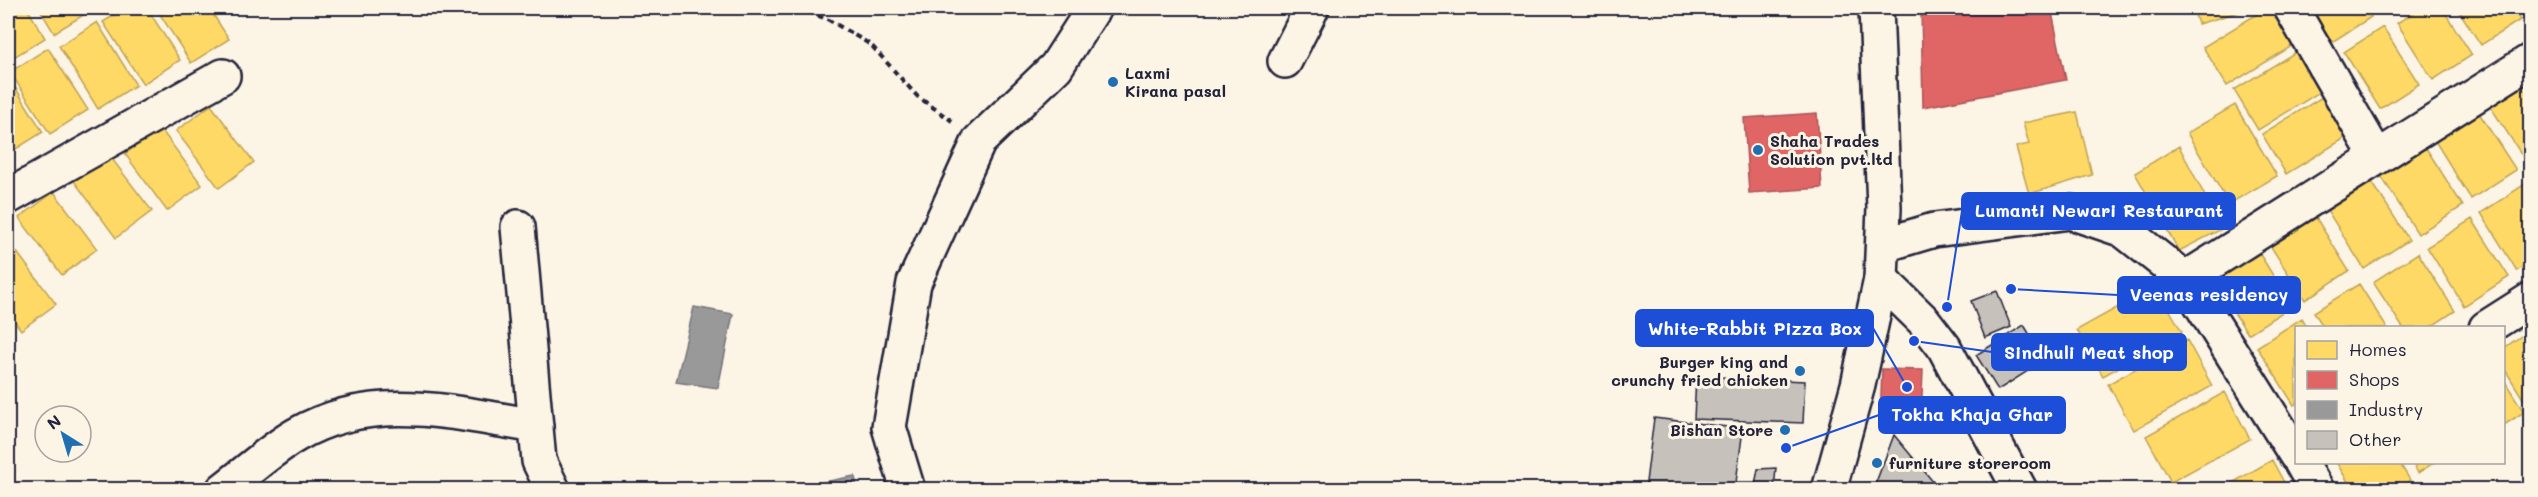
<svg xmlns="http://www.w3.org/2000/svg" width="2538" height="497" font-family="Mali,sans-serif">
  <rect width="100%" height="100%" fill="#fcf5e5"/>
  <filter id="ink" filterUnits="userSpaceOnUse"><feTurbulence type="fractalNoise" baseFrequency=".0167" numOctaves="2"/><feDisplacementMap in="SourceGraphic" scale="12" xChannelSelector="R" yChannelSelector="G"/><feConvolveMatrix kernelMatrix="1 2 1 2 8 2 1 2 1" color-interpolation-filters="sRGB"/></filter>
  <g filter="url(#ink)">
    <!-- homes -->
    <path fill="#ffd966" stroke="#bda259" stroke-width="1.5" d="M8,8H27L45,38L9,60Z
      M39,8H88L90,11L54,33Z
      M126,8H147L180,60L143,84L103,22Z
      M156,8H209L229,39L191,63Z
      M2193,8H2252L2198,24Z
      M2267,8H2279L2300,41L2227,86L2203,47Z
      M2310,8H2365L2371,17L2332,42Z
      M2421,8H2442L2472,55L2433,80L2397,23Z
      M2457,8H2512L2520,20L2481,45Z
      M97,22L136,85L98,109L59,46Z
      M2383,27L2419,84L2380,109L2344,52Z
      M2307,45L2331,85L2258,130L2234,90Z
      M48,48L88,110L50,134L10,72Z
      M8,76L43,132L8,154Z
      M2530,80V161L2527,163L2490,106Z
      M2335,89L2360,129L2286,174L2262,134Z
      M211,105L254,162L219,188L176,131Z
      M2235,105L2277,176L2229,204L2187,133Z
      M2077,112L2092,175L2029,194L2016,147L2029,144L2023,123Z
      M2479,113L2516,170L2471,199L2435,141Z
      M160,128L202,185L167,211L125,154Z
      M2179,146L2222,229L2179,251L2135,173Z
      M2426,148L2463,206L2418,234L2381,176Z
      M109,155L152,211L116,238L74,181Z
      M2372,182L2409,240L2364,269L2327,210Z
      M2525,184L2530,192V262L2517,271L2481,213Z
      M54,192L97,249L62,275L19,218Z
      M2313,213L2349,271L2305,300L2268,242Z
      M2472,219L2509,277L2464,306L2427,247Z
      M13,247L56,304L21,330L8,312V251Z
      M2256,248L2292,306L2248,334L2210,276Z
      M2418,253L2455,311L2429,328H2403L2373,282Z
      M2359,284L2387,328H2324L2314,312Z
      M2156,286L2182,332L2103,376L2077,330Z
      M2302,318L2308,328H2296V404L2294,405L2257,347Z
      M2530,330V410L2504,368V348Z
      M2187,340L2212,386L2134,430L2108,384Z
      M2504,380L2524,412L2504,425Z
      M2225,392L2250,439L2171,482L2146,436Z
      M2272,460L2288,490H2220Z
      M2336,462H2399L2410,480L2395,490H2353Z
      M2412,462H2435L2418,473Z"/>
    <!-- shops -->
    <path fill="#e06666" stroke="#a75259" stroke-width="1.5" d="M1921,8H2051L2066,80L1923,107Z
      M1817,113L1822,188L1749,193L1744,118Z
      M1882,369L1923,370L1921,421H1880Z"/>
    <!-- industry -->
    <path fill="#999" stroke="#75757d" stroke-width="1.5" d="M694,307L733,314L718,388L676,382Z
      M855,476L857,490H783Z"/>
    <!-- building -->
    <path fill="#c6c1bb" stroke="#22223b" stroke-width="1.5" d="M1997,291L2011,327L1985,338L1971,301Z
      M2024,325L2045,360L1998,390L1976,355Z
      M1696,376L1805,381L1803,423L1694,419Z
      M1654,418L1743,429L1735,490H1645Z
      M1894,435L1940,490H1873Z
      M1776,468L1774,490H1754L1758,469Z"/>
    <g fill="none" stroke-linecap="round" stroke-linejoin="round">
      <!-- minor casing -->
      <g stroke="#22223b" stroke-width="38">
        <path id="minor" d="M2291,8L2377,157
          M1285,61L1312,8
          M8,197L223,76
          M518,227L539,461L553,490
          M1884,245L1934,230L2070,212L2123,230L2185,279L2296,455
          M1881,279L1924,321L1944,347L2020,490
          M2185,279L2530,61
          M2486,328L2530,300
          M2301,462L2317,490
          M223,490C247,472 270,450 296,435C373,390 454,413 536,426
          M908,490L889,427L914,283L979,141L1056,67L1094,8"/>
      </g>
      <!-- major casing -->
      <g stroke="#22223b" stroke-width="38">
        <path id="major" d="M1829,490L1858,385L1881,279L1884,208L1876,8"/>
      </g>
      <!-- path -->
      <path stroke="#22223b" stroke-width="4" stroke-dasharray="6 4.5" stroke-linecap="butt" d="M798,8L829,20L871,45L917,96L952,121"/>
      <!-- minor -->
      <use href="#minor" stroke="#fcf5e5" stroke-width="33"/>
      <!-- major -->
      <use href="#major" stroke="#fcf5e5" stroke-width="33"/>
    </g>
  </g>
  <!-- markers -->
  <g fill="#1f6fb2" stroke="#fcf5e5" stroke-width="2">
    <circle cx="1113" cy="82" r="6"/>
    <circle cx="1758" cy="150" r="6"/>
    <circle cx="1800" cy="371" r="6"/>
    <circle cx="1785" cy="430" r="6"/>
    <circle cx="1877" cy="463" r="6"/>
  </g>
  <g text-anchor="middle" stroke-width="6" stroke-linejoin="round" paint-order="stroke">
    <!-- poi labels -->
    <g font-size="16" font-weight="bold" fill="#22223b" stroke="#fcf5e5" text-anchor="start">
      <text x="1125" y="79">Laxmi<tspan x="1125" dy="18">Kirana pasal</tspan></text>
      <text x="1770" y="147">Shaha Trades<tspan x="1770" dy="18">Solution pvt.ltd</tspan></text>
      <text x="1788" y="368" text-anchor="end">Burger king and<tspan x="1788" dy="18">crunchy fried chicken</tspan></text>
      <text x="1773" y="436" text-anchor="end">Bishan Store</text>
      <text x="1889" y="469">furniture storeroom</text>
    </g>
  </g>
  <!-- callouts -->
  <path fill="none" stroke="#1d4ed8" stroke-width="2" d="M1947 307L1962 211M2011 289L2118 295M1907 387L1873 328M1914 341L1992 352M1786 448L1879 415"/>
  <g fill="#1d4ed8" stroke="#fcf5e5" stroke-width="2">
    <circle cx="1947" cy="307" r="6"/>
    <circle cx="2011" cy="289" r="6"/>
    <circle cx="1907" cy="387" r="6"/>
    <circle cx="1914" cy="341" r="6"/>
    <circle cx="1786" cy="448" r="6"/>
  </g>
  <g fill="#1d4ed8" stroke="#1d4ed8" stroke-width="2">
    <rect x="1962" y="193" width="273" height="36" rx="6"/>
    <rect x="2118" y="277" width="182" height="36" rx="6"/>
    <rect x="1636" y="310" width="237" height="36" rx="6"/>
    <rect x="1992" y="334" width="194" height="36" rx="6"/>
    <rect x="1879" y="397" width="186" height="36" rx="6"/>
  </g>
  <g font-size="18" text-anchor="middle" font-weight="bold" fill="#fff">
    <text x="2099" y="217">Lumanti Newari Restaurant</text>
    <text x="2209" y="301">Veenas residency</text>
    <text x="1755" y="335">White-Rabbit Pizza Box</text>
    <text x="2089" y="359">Sindhuli Meat shop</text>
    <text x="1972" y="421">Tokha Khaja Ghar</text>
  </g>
  <!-- margin -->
  <rect width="2538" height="497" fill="none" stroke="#fcf5e5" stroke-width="30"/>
  <rect x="15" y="15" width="2508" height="467" fill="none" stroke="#22223b" stroke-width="2" filter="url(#ink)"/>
  <!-- legend -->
  <rect x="2295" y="326" width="210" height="138" fill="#fcf5e5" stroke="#a5a1a1" stroke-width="1.5"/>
  <rect x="2307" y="341" width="30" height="18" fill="#ffd966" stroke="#a5a1a1" stroke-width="1.5"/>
  <text x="2349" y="356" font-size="18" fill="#22223b">Homes</text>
  <rect x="2307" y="371" width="30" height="18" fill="#e06666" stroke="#a5a1a1" stroke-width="1.5"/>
  <text x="2349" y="386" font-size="18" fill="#22223b">Shops</text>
  <rect x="2307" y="401" width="30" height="18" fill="#999999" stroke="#a5a1a1" stroke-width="1.5"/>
  <text x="2349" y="416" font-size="18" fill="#22223b">Industry</text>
  <rect x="2307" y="431" width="30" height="18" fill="#c6c1bb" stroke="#a5a1a1" stroke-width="1.5"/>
  <text x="2349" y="446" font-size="18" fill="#22223b">Other</text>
  <!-- north arrow -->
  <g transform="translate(63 434) rotate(323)"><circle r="28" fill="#fcf5e5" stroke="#a5a1a1" stroke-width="1.5"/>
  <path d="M0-4.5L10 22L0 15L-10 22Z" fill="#1f6fb2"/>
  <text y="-9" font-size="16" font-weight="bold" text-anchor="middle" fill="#22223b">N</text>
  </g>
</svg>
